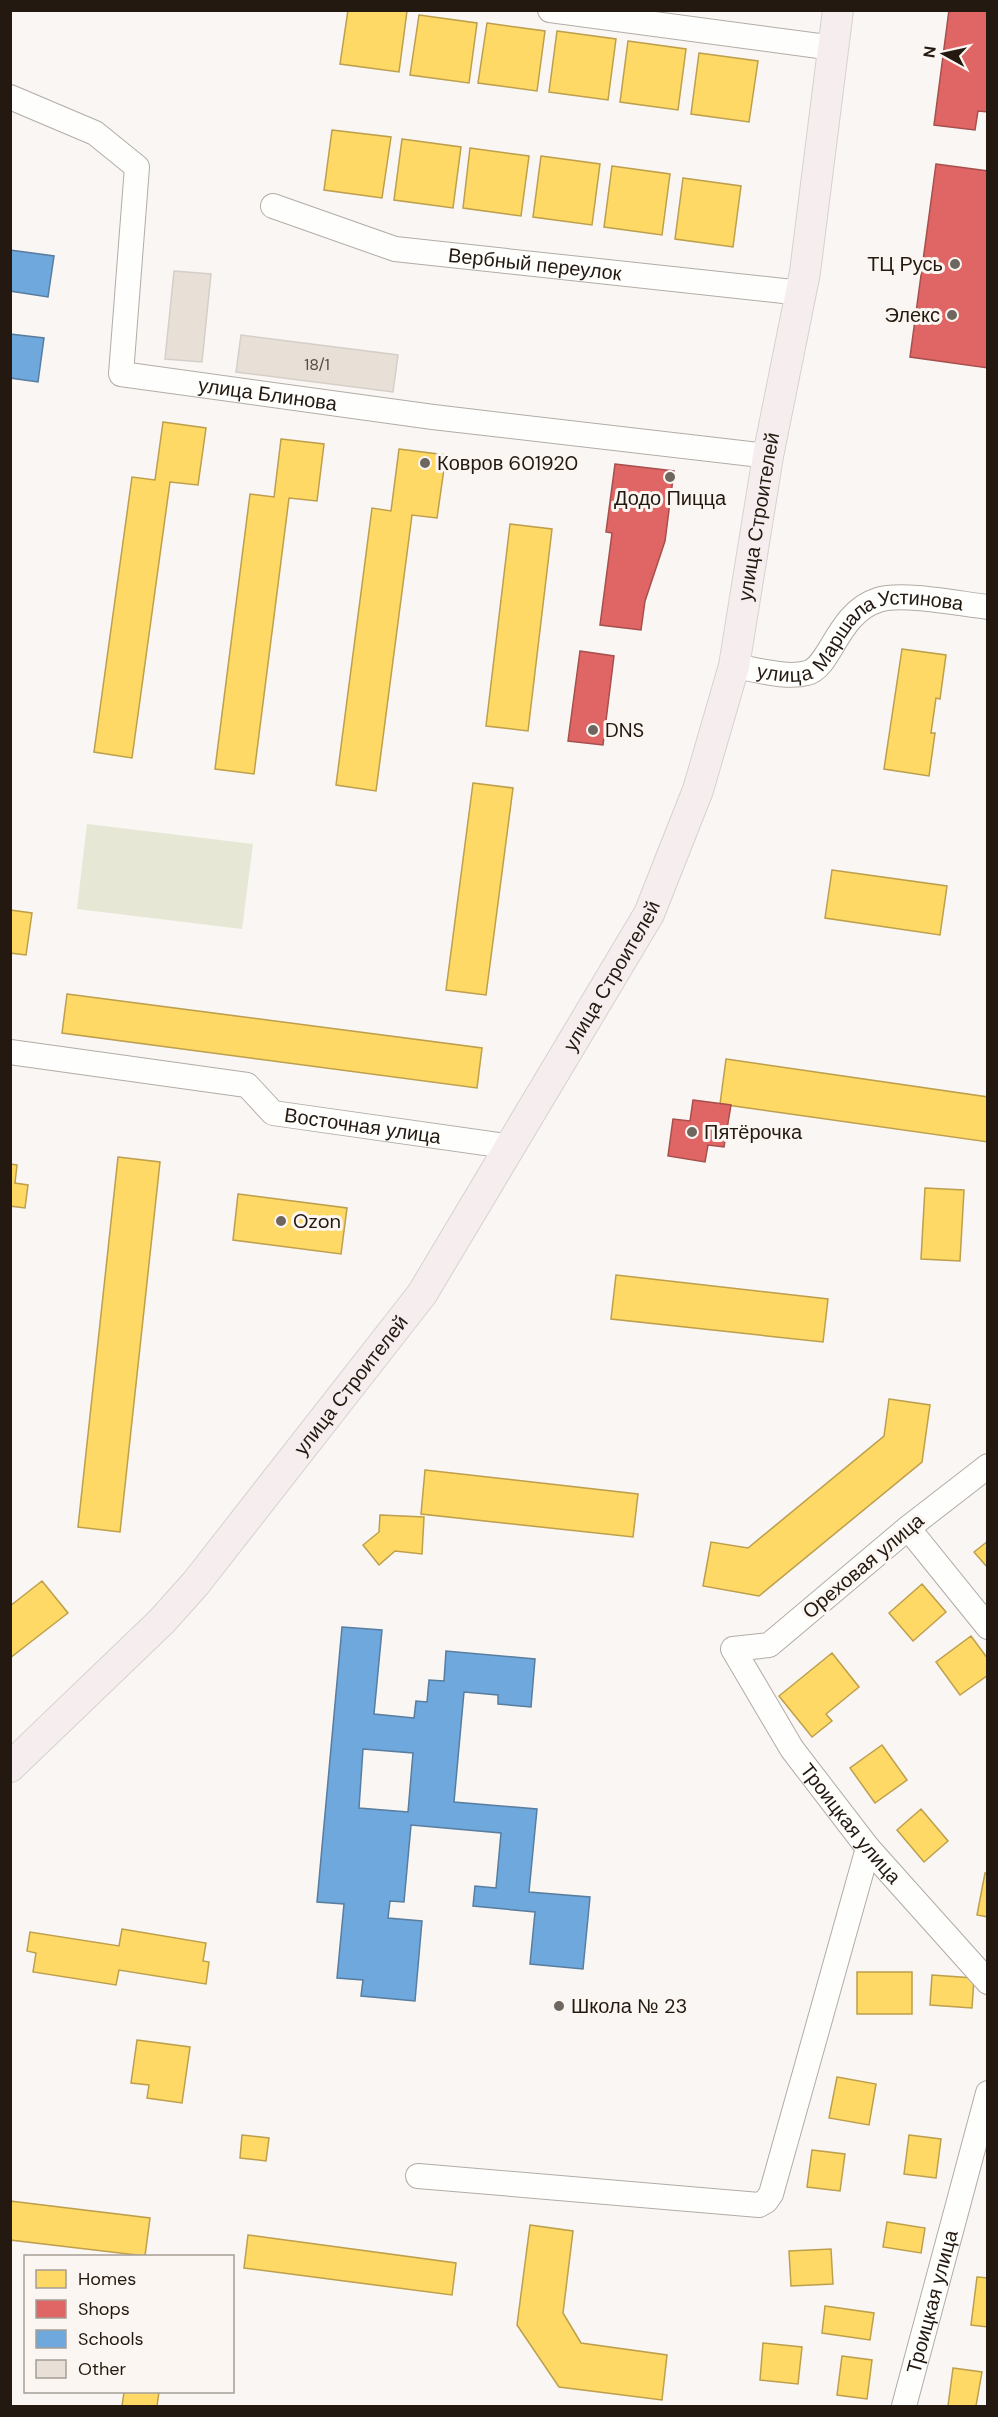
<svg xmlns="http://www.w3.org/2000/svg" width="998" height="2417" font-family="'DM Sans',sans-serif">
  <rect width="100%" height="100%" fill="#f9f6f3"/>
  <!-- green -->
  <path fill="#e6e7d4" d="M87,824L253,844L242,929L77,909Z"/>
  <!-- homes -->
  <path fill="#ffd966" stroke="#bd9f4c" stroke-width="1.5" d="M348,10L407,11L399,72L340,64Z
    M419,15L477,23L469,83L410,75Z
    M487,23L545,31L537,91L478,83Z
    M557,31L616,39L608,100L549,92Z
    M628,41L686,49L678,110L620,102Z
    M699,53L758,61L749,122L691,114Z
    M332,130L391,137L382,198L324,190Z
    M402,139L461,147L453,208L394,200Z
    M470,148L529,156L521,216L463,208Z
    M541,156L600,164L592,225L533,217Z
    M612,166L670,174L662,235L604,227Z
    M683,178L741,186L733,247L675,239Z
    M163,422L206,428L198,485L170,482L132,758L94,752L132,477L155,480Z
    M281,439L324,444L317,501L289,498L254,774L215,769L250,494L274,497Z
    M399,449L446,455L437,518L412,515L376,791L336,785L372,508L391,511Z
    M510,524L552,529L528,731L486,726Z
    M902,649L946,655L940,699L936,698L931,733H935L929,776L884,769Z
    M473,783L513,788L486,995L446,990Z
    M832,870L947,886L940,935L825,918Z
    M10,910L32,913L26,955L10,953Z
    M67,994L482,1048L477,1088L62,1033Z
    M726,1059L988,1097V1142L720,1104Z
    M118,1157L160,1162L120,1532L78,1527Z
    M10,1164L17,1165L15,1183L28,1185L25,1208L10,1206Z
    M925,1188L964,1190L960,1261L921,1259Z
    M238,1194L347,1208L341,1254L233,1240Z
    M616,1275L828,1299L823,1342L611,1319Z
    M889,1399L930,1405L922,1462L759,1596L703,1586L711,1542L748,1548L884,1436Z
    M425,1470L638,1494L633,1537L421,1514Z
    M380,1515L424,1517L422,1554L395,1551L379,1565L363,1545L379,1532Z
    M988,1541V1568L974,1552Z
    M42,1581L68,1613L10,1658V1606Z
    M922,1584L946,1612L913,1641L889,1613Z
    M971,1636L988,1659V1675L960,1695L936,1662Z
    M832,1653L859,1687L826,1714L832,1721L812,1737L779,1696Z
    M882,1745L907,1780L875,1803L850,1768Z
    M921,1809L948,1841L924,1862L897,1830Z
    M985,1873L988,1874V1917L977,1915Z
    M122,1929L206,1943L203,1961L209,1962L206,1984L119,1970L116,1985L33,1972L36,1953L27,1951L30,1932L119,1946Z
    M857,1972H912V2014H857Z
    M932,1975L974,1978L972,2008L930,2005Z
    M137,2040L190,2047L182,2103L147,2098L149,2085L131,2083Z
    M837,2077L876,2084L869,2125L829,2118Z
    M242,2135L269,2138L266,2161L240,2158Z
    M909,2135L941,2139L936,2178L904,2174Z
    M812,2150L845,2154L840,2191L807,2187Z
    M10,2201L150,2218L145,2256L10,2240Z
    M887,2222L925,2228L921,2253L883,2247Z
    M530,2225L573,2231L563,2313L581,2343L667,2355L662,2400L559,2387L517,2325Z
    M248,2235L456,2263L452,2295L244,2268Z
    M831,2249L833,2284L791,2286L789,2251Z
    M977,2277L988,2278V2327L971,2325Z
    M825,2306L874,2313L870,2340L822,2333Z
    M763,2343L802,2347L798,2384L760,2380Z
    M842,2356L872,2360L867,2399L837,2395Z
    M953,2368L982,2372L976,2406H948Z
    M124,2392H159L157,2406H122Z"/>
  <!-- shops -->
  <path fill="#e06666" stroke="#a74f4c" stroke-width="1.5" d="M949,10H988V112L978,111L975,130L934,125Z
    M936,164L988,171V368L910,357Z
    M615,464L674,471L665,541L645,601L641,630L600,625L612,533L606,532Z
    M580,651L614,656L603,745L568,741Z
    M693,1100L731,1105L724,1147L708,1145L705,1162L668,1156L673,1119L690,1121Z"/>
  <!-- schools -->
  <path fill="#6fa8dc" stroke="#587d9f" stroke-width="1.5" fill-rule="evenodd" d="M10,250L54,256L48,297L10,291Z
    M10,334L44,338L38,382L10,378Z
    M342,1627L382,1630L374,1714L414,1718L416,1701L427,1702L429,1680L444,1681L446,1651L535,1659L531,1707L498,1704V1695L464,1692L454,1802L537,1809L529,1892L590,1897L583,1969L530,1964L535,1912L473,1906L475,1886L496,1888L501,1833L411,1825L404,1902L390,1901L388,1918L422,1921L415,2001L361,1996L363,1980L337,1978L344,1904L317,1902ZM363,1749L413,1753L408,1812L359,1808Z"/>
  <!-- building -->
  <path fill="#e8dfd7" stroke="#d5cfc9" stroke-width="1.5" d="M174,271L211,274L202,362L165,359Z
    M241,335L398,355L393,392L236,372Z"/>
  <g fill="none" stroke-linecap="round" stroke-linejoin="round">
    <!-- minor casing -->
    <g stroke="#b2aca6" stroke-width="26">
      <g id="minor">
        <path d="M550,10L834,48"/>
        <path id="s1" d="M10,97L95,133L137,167L121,374L433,417L768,456"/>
        <path id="s2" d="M273,206L395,249L802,293"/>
        <path id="s3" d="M734,666C755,669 786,679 807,673C831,667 837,613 878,600C903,592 960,604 988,607"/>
        <path id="s4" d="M10,1052L247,1085L273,1113L512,1147"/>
        <path id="s5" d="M988,1466L908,1528L769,1645L733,1649L792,1749L868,1848L988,1982"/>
        <path d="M908,1528L988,1627"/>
        <path d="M418,2176L759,2205L766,2201L771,2194L868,1848"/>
        <path id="s6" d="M904,2406L988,2093"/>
      </g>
    </g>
    <!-- major casing -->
    <g stroke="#d5d2d0" stroke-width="32">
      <g id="major">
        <path id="s7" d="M10,1767L162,1621L196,1583L422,1294L649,914L698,790L734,666L768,456L805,272L838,10"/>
      </g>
    </g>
    <!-- minor -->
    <use href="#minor" stroke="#fefefd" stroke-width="24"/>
    <!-- major -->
    <use href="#major" stroke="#f6eeee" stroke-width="30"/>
  </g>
  <!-- markers -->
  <g fill="#6e665f" stroke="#fbf6f1" stroke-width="2">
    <circle cx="955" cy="264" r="6"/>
    <circle cx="952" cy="315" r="6"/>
    <circle cx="425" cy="463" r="6"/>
    <circle cx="670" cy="477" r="6"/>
    <circle cx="593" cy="730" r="6"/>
    <circle cx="692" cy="1132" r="6"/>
    <circle cx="281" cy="1221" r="6"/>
    <circle cx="559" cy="2006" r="6"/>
  </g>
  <g text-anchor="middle" stroke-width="6" stroke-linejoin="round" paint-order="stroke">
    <!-- number labels -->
    <g font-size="16" fill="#554c43">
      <text x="317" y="370">18/1</text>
    </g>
    <!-- street labels -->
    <g font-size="20" fill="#231910" stroke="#fbf6f1">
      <text dy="7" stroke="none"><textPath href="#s2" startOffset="270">Вербный переулок</textPath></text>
      <text dy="7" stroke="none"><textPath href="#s1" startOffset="502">улица Блинова</textPath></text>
      <text dy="7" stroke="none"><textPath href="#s7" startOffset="1485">улица Строителей</textPath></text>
      <text dy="7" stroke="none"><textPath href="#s3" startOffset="144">улица Маршала Устинова</textPath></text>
      <text dy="7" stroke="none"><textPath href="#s7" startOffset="999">улица Строителей</textPath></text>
      <text dy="7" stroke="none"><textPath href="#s4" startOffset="368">Восточная улица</textPath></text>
      <text dy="7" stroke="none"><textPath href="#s7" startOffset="513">улица Строителей</textPath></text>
      <text transform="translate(863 1566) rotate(-40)" y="7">Ореховая улица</text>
      <text dy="7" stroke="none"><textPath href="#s5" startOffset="530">Троицкая улица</textPath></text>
      <text dy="7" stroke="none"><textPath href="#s6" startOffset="108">Троицкая улица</textPath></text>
    </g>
    <!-- poi labels -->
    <g font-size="20" fill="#231910" stroke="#fbf6f1" text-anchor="start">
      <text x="943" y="271" text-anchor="end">ТЦ Русь</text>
      <text x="940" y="322" text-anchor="end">Элекс</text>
      <text x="437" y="470">Ковров 601920</text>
      <text x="670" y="505" text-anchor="middle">Додо Пицца</text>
      <text x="605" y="737">DNS</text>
      <text x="704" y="1139">Пятёрочка</text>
      <text x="293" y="1228">Ozon</text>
      <text x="571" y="2013">Школа № 23</text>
    </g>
  </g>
  <!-- border -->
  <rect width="998" height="2417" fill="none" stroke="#231910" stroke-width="24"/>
  <!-- legend -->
  <rect x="24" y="2255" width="210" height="138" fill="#fbf6f1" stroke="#a59e97" stroke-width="1.5"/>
  <rect x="36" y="2270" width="30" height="18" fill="#ffd966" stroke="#a59e97" stroke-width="1.5"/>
  <text x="78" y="2285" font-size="18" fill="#231910">Homes</text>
  <rect x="36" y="2300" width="30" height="18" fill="#e06666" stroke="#a59e97" stroke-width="1.5"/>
  <text x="78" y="2315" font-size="18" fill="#231910">Shops</text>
  <rect x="36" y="2330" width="30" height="18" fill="#6fa8dc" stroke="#a59e97" stroke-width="1.5"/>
  <text x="78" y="2345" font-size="18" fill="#231910">Schools</text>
  <rect x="36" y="2360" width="30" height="18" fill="#e8dfd7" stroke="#a59e97" stroke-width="1.5"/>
  <text x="78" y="2375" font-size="18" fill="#231910">Other</text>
  <!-- north arrow -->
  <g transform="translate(944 54) rotate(278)" stroke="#fbf6f1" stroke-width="4.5" paint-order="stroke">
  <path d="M0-4.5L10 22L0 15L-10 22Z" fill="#231910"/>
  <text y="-9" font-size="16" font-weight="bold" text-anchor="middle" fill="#231910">N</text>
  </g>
</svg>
